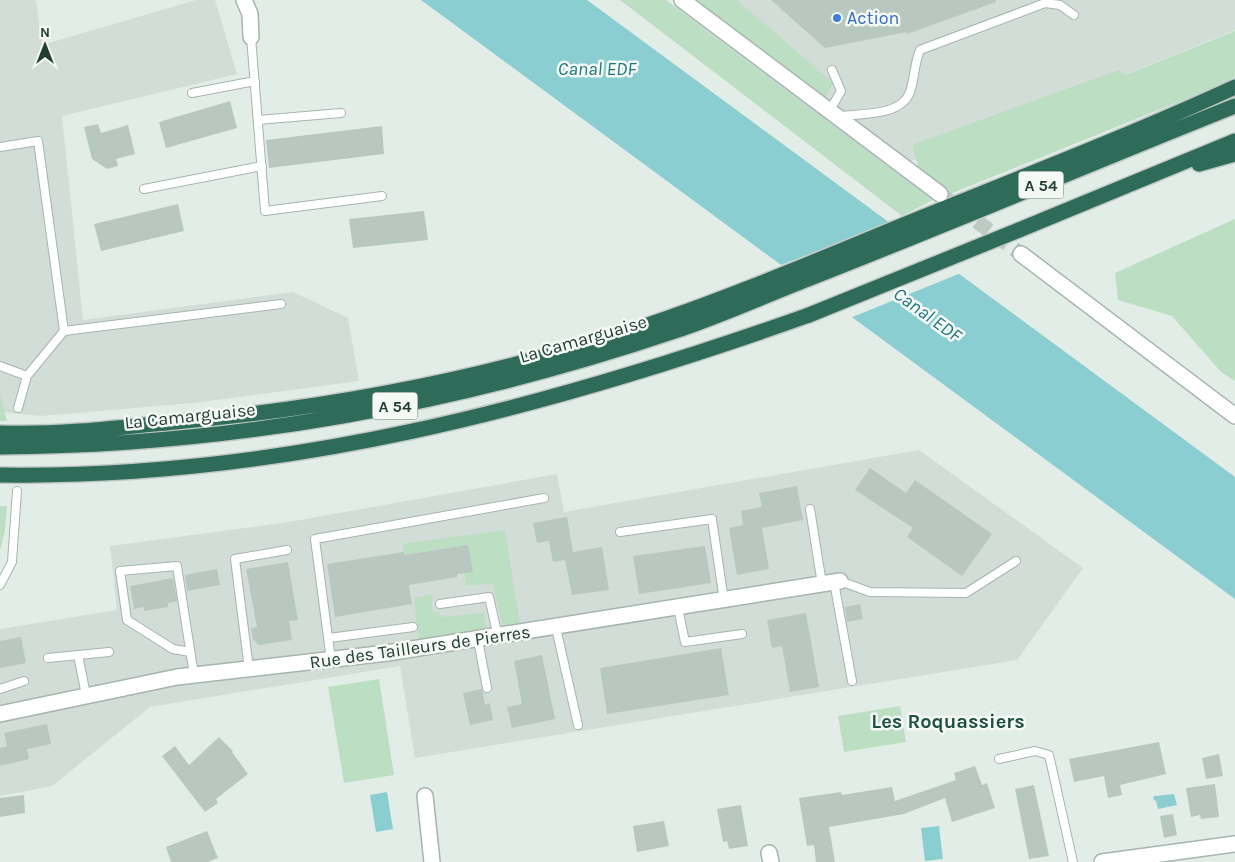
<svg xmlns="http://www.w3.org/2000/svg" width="1235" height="862" font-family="Karla,sans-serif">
  <rect width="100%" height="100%" fill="#e3ede8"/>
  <!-- built -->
  <path fill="#d1ddd6" d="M0,0H36L42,45L196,0H215L237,74L62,116L83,320L293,292L348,318L359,381L194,403L41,416L0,412Z
    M696,0H1235V30L909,162Z
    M919,450L1083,568L1017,660L415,758L400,666L150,707L52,786L0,796V629L117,610L110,546L289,522L557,474L564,512Z"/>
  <!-- green -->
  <path fill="#bcdec2" d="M620,0H666L933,200L902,216Z
    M696,0H737L833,83L826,97Z
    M1235,31V77L1203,92L945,196L921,177L912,145L1119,70L1125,75Z
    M1235,219V381L1221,372L1172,316L1118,300L1115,273Z
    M0,395L7,421H0Z
    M0,506H7L5,530L0,551Z
    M505,530L520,625L503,627L493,584L466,585L464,573L472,572L468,545L421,552L406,565L402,544Z
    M432,594V612H439L440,617L484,613L487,630L419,641L414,598Z
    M379,679L394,775L344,783L328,687Z
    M900,706L906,742L844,752L838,716Z"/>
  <!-- water -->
  <path fill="#8bced2" d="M421,0H587L1235,477V599Z
    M387,792L393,829L376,832L370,795Z
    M1174,794L1177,805L1158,809L1156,801L1153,799L1154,796Z
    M939,826L943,859L925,861L921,828Z"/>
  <!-- pier -->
  <path fill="#e3ede8" d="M893,222L961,273L850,318L778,266Z"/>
  <!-- building -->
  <path fill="#b8c8c0" d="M771,0H996V2L907,34V32L825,48Z
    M230,101L237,128L166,148L159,122Z
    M98,124L101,133L128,125L135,154L116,159L118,166L107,169L92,159L84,127Z
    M382,126L384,154L269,168L266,140Z
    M178,204L184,231L101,251L94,224Z
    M424,211L428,240L353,248L349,219Z
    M870,468L906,493L915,480L992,534L962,576L907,537L913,528L855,490Z
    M797,486L803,520L762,528L769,569L737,575L729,528L743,525L741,511L762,507L759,493Z
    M567,517L573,552L602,547L609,590L572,595L565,560L553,562L549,541L537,543L533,523Z
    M468,545L473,572L457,574V577L409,585L412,604L335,617L327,564L404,552V555Z
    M705,546L711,583L639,594L633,556Z
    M288,562L298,620L289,621L292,640L259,645L253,639L251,628L257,627L246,569Z
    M217,569L220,585L187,591L185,575Z
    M173,578L177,601L168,603V607L144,611V607L134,609L130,586Z
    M860,604L863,619L847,622L845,607Z
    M806,613L819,687L790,692L782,646L772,648L767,620Z
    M21,637L26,663L0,668V641Z
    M721,648L729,695L607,714L600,668Z
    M542,655L555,719L512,728L507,707L522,704L514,661Z
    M482,689L485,705L490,703L493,720L470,725L463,693Z
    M47,724L51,744L27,749L29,759L0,766V748L7,746L4,733Z
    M219,737L233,751L232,752L248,774L216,799L218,803L205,812L162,756L175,746L189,765Z
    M1159,742L1166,774L1120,785L1122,795L1108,798L1104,776L1074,782L1069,759Z
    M1219,754L1223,776L1206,779L1202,758Z
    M975,766L982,785L987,783L995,808L952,822L945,798L904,814L829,827L835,862H816L814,845L807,846L799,798L841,792L842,795L892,787L895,801L956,780L954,773Z
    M1215,784L1219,817L1201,819L1200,815L1191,817L1186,788Z
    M1034,785L1049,856L1029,859L1015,789Z
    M24,795L25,813L0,817V798Z
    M741,805L748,846L729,849L727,841L723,842L717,809Z
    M1173,814L1177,835L1164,838L1160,816Z
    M664,821L669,846L637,852L633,826Z
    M207,831L218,858L208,862H171L166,847Z"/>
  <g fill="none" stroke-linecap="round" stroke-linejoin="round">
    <!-- minor-tunnel -->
    <path stroke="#bdcac4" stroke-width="15" stroke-dasharray="15 8" stroke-linecap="butt" d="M940,194L1021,254"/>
    <!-- service casing -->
    <g stroke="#a6b5ae" stroke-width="10">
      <path id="service" d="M251,37L265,211L382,196
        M192,93L255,81
        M830,110L841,91L832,70
        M839,116C859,114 902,116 910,92C915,78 914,64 920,50L1045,3L1060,5L1074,15
        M258,120L341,113
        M0,147L38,141L64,331L27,376L0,366
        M144,189L262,166
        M64,331L281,304
        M18,408L27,376
        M810,509L822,584
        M620,532L712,519L724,601
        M840,581L870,592L966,593L1016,561
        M834,582L852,681
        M0,585L12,562L17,491
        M440,604L489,597L498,637
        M678,608L685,642L742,634
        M556,628L578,725
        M329,638L413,627
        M478,640L487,688
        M190,652L173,649L127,620L120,571L177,566L194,675
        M78,655L86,695
        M48,658L109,652
        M331,660L315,539L544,498
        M249,669L235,559L287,550
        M0,689L24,681
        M999,759L1035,751L1049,755L1073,862"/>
    </g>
    <!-- minor casing -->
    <g stroke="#a6b5ae" stroke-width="18">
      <path id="minor" d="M244,0L250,14L251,37
        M682,0L940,194
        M1021,254L1235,416
        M0,714L177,677L387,653L840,581
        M425,796L432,862
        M769,853L771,862
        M1102,862L1235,844"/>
    </g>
    <!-- motorway casing -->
    <g stroke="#c1c9c6" stroke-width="18">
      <path id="motorway" d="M1199,164L1235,154
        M1019,230L1235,141
        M0,433C58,435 117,428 175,422C330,408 484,379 633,330C731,298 827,256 923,217C1027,175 1133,134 1235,87
        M0,447C229,446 459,404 675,331C720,316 764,296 808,279C951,223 1092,163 1235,106
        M0,475C280,479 547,408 809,315"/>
    </g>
    <!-- service -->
    <use href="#service" stroke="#fff" stroke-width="8"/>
    <!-- minor -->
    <use href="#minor" stroke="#fff" stroke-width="15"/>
    <!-- motorway -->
    <use href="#motorway" stroke="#2e6b58" stroke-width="15"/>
    <!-- motorway-bridge casing -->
    <g stroke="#c1c9c6" stroke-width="18" stroke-linecap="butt">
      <path id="motorway-bridge" d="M809,315L1019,230"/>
    </g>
    <!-- motorway-bridge -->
    <use href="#motorway-bridge" stroke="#2e6b58" stroke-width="15"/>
  </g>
  <!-- markers -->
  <circle fill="#3f7fe0" stroke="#f4f9f6" stroke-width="2" cx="837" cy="18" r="5"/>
  <g text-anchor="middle" stroke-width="5" stroke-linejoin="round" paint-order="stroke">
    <!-- shield labels -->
    <g fill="#f4f9f6" stroke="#62776e" stroke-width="1">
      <rect x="1018.5" y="171.5" width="45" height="27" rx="4"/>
      <rect x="372.5" y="392.5" width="45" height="27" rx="4"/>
    </g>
    <g font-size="16" font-weight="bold" fill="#233f34">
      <text x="1041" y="191">A 54</text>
      <text x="395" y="412">A 54</text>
    </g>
    <!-- shop labels -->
    <g font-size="18" fill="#366cbe" stroke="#f4f9f6" text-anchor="start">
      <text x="847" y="24">Action</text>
    </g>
    <!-- street labels -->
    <g font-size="18" fill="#233f34" stroke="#f4f9f6">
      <text transform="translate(583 339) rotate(-16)" y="6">La Camarguaise</text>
      <text transform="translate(190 416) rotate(-6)" y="6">La Camarguaise</text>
      <text transform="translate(420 647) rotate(-8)" y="6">Rue des Tailleurs de Pierres</text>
    </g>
    <!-- water labels -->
    <g font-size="19" font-style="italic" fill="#1c757b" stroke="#f4f9f6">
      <text x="597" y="75">Canal EDF</text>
      <text transform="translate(928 314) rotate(36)" y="7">Canal EDF</text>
    </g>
    <!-- quarter labels -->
    <g font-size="20" font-weight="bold" fill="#1e513f" stroke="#f4f9f6">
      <text x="948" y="728">Les Roquassiers</text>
    </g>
  </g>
  <!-- north arrow -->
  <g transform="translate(45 45)" stroke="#f4f9f6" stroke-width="4" paint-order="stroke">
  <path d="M0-4L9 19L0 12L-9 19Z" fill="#233f34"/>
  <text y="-8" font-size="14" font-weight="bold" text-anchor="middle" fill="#233f34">N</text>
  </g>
</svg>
